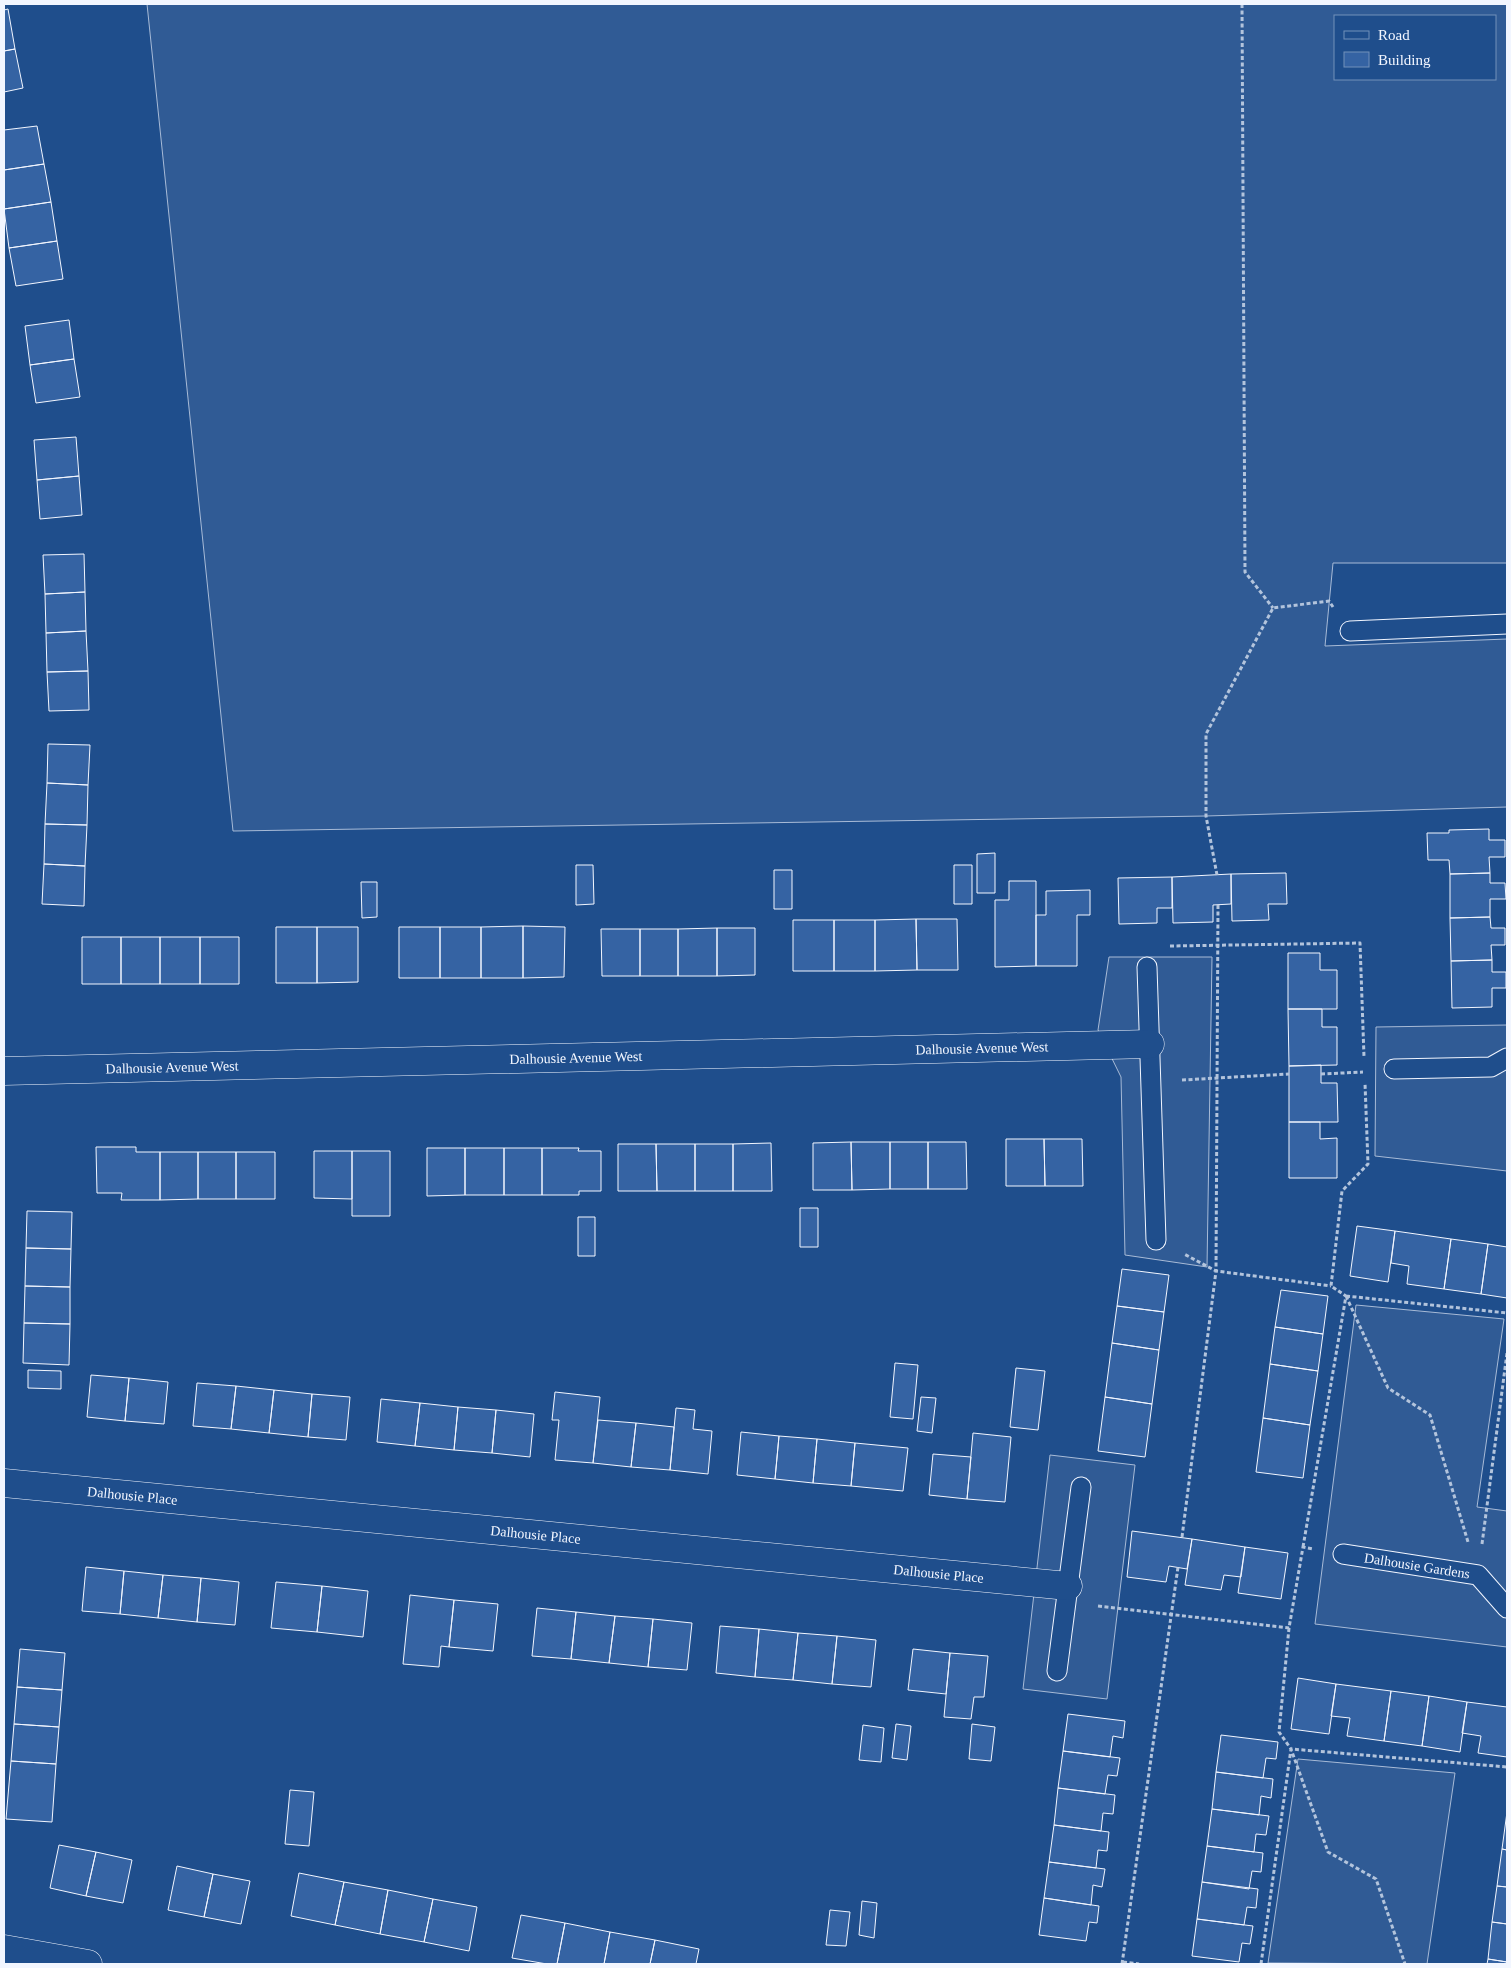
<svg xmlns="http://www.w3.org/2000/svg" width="1511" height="1968" font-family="Georgia,serif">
  <rect width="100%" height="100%" fill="#1f4e8c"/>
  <!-- built -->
  <path fill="#305b95" stroke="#a8bbd7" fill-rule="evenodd" d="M147,4H1507V563H1333L1325,646L1507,639V807L1206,816L233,831ZM1495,16V79H1335V16Z
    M1109,957H1212L1207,1267L1125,1255L1121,1077L1098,1030Z
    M1507,1025V1171L1375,1156L1376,1027Z
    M1356,1305L1504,1319L1477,1507L1507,1511V1647L1315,1624Z
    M1050,1455L1135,1465L1107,1699L1023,1689Z
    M1298,1759L1455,1773L1427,1964L1268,1963Z"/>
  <!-- building -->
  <path fill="#3563a3" stroke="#f2f6ff" d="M8,9L15,49L4,51V10Z
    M15,49L23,88L4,92V51Z
    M37,126L44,164L4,170V130Z
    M44,164L51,202L4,209V170Z
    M51,202L57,241L9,248L4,209Z
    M57,241L63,279L16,286L9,248Z
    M69,320L74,359L30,365L25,326Z
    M74,359L80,397L36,403L30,365Z
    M76,437L79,476L37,480L34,440Z
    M79,476L82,515L40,519L37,480Z
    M84,554L85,592L45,594L43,555Z
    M85,592L86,631L46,633L45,594Z
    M86,631L88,671L47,672L46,633Z
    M88,671L89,710L49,711L47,672Z
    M48,744L90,745L88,785L47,783Z
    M47,783L88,785L87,825L45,824Z
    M45,824L87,825L85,866L44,864Z
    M1489,829V840H1505V857H1489L1490,873L1450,874L1449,860H1428L1427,833H1449V830Z
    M995,853V893H977V854Z
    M44,864L85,866L84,906L42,904Z
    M576,865H593L594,904L576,905Z
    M954,865H972V904H954Z
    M774,870H792V909H774Z
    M1286,873L1287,904H1268L1269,920L1232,921L1231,874Z
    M1490,873V883H1505L1506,899H1490V917L1450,918V874Z
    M1231,874V904L1213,905V922L1173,923L1172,877Z
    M1172,877V908H1157V923L1119,924L1118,878Z
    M1009,881H1036V966L995,967V900H1009Z
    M361,882H377V917L362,918Z
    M1090,890V915H1077V966H1036V915H1046V891Z
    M1490,917L1491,928H1505V945H1491L1492,960L1451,961L1450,918Z
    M916,919L917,970L875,971V920Z
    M916,919H957L958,970H917Z
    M793,920H834V971H793Z
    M834,920H875V971H834Z
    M523,926V978H481V927Z
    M523,926L565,927L564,977L523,978Z
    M276,927H317V983H276Z
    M317,927H358V982L317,983Z
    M399,927H440V978H399Z
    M440,927H481V978H440Z
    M717,928V976H678V929Z
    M717,928H755V975L717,976Z
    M601,929H640V976H602Z
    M640,929H678V976H640Z
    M82,937H121V984H82Z
    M121,937H160V984H121Z
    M160,937H200V984H160Z
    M200,937H239V984H200Z
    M1288,953H1320V970H1337V1009H1288Z
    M1492,960V972H1506V988H1492V1007L1452,1008L1451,961Z
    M1288,1009H1322V1027H1337V1065L1289,1066Z
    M1321,1065V1083H1337L1338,1122H1289V1066Z
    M1289,1122H1320V1139L1337,1138V1178H1289Z
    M1006,1139H1044L1045,1186H1006Z
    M1044,1139H1082L1083,1186H1045Z
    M851,1142L852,1190H813V1143Z
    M851,1142H890V1189L852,1190Z
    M890,1142H928V1189H890Z
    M928,1142H966L967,1189H928Z
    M771,1143L772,1191H733V1144Z
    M618,1144H656L657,1191H618Z
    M656,1144H695V1191H657Z
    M695,1144H733V1191H695Z
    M96,1147H136V1152H160V1200H121L122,1193H97Z
    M427,1148H465V1195L427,1196Z
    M465,1148H504V1195H465Z
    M504,1148H542V1195H504Z
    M542,1148H579L578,1151H601V1191H579V1195H542Z
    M314,1151H352V1199L314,1198Z
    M352,1151H390V1216H352Z
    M160,1152H198V1199L160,1200Z
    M198,1152H236V1199H198Z
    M236,1152H275V1199H236Z
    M800,1208H818V1247H800Z
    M27,1211L72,1212L71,1249L26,1248Z
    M578,1217H595V1256H578Z
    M1357,1226L1395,1231L1388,1282L1350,1276Z
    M1395,1231L1451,1239L1444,1289L1407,1284L1409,1266L1391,1263Z
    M1451,1239L1488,1244L1481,1294L1444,1289Z
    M1488,1244L1507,1247V1298L1481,1294Z
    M26,1248L71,1249L70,1287L25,1286Z
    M1122,1269L1169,1275L1164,1312L1117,1306Z
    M25,1286L70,1287V1324L24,1323Z
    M1281,1290L1328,1296L1323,1334L1275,1327Z
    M1117,1306L1164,1312L1159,1350L1112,1343Z
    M24,1323L70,1324L69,1365L23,1363Z
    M1275,1327L1323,1334L1318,1371L1270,1364Z
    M1112,1343L1159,1350L1152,1404L1105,1397Z
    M895,1363L918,1365L913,1419L890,1417Z
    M1270,1364L1318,1371L1310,1425L1263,1418Z
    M1016,1368L1045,1371L1038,1430L1010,1427Z
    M28,1370L61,1371V1389L28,1388Z
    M91,1375L129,1378L125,1421L87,1417Z
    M129,1378L168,1382L164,1424L125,1421Z
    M197,1383L236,1386L231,1429L193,1426Z
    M236,1386L274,1390L269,1433L231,1429Z
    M274,1390L312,1394L308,1437L269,1433Z
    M555,1392L600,1397L593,1463L555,1460L559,1420H552Z
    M312,1394L350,1397L346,1440L308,1437Z
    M921,1397L936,1398L932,1433L917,1431Z
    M1105,1397L1152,1404L1145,1457L1098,1451Z
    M381,1399L420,1403L415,1446L377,1442Z
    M420,1403L458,1407L454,1450L415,1446Z
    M458,1407L496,1410L492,1453L454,1450Z
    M676,1408L695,1410L693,1429L712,1431L708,1474L670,1470Z
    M496,1410L534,1414L530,1457L492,1453Z
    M1263,1418L1310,1425L1303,1478L1256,1472Z
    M598,1420L636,1423L631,1467L593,1463Z
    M636,1423L674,1427L670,1470L631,1467Z
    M741,1432L779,1436L775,1479L737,1475Z
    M973,1433L1011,1437L1005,1502L967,1499Z
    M779,1436L817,1439L813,1483L775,1479Z
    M817,1439L855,1443L851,1486L813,1483Z
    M855,1443L908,1448L903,1491L851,1486Z
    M933,1454L971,1457L967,1499L929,1495Z
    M1132,1531L1192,1539L1187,1569L1169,1566L1166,1582L1127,1577Z
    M1192,1539L1245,1547L1241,1577L1224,1575L1221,1590L1185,1585Z
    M1245,1547L1288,1553L1281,1599L1238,1593Z
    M86,1567L124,1571L120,1614L82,1611Z
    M124,1571L163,1575L158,1618L120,1614Z
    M163,1575L201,1578L197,1622L158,1618Z
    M201,1578L239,1582L235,1625L197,1622Z
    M276,1582L322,1586L317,1632L271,1628Z
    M322,1586L368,1591L363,1637L317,1632Z
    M410,1595L454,1600L449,1647L441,1646L439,1667L403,1664Z
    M454,1600L498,1604L493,1651L449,1647Z
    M537,1608L576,1612L571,1659L532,1656Z
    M576,1612L615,1616L609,1663L571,1659Z
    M615,1616L653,1619L648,1667L609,1663Z
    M653,1619L692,1623L687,1670L648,1667Z
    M720,1626L759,1629L755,1677L716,1673Z
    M759,1629L798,1633L793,1680L755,1677Z
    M798,1633L837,1636L832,1684L793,1680Z
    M837,1636L876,1640L871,1687L832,1684Z
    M20,1649L65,1653L62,1690L17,1687Z
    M913,1649L950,1653L946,1694L908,1690Z
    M950,1653L988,1656L984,1697H974L971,1719L944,1717Z
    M1298,1678L1336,1684L1329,1734L1291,1729Z
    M1336,1684L1391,1691L1384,1741L1347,1736L1350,1718L1331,1716Z
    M17,1687L62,1690L59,1727L14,1724Z
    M1391,1691L1429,1696L1422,1746L1384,1741Z
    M1429,1696L1467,1702L1460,1752L1422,1746Z
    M1467,1702L1507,1707V1757L1478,1753L1481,1736L1462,1733Z
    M1068,1714L1125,1721L1123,1738L1113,1736L1110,1757L1063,1751Z
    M14,1724L59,1727L56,1764L11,1761Z
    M896,1724L911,1726L907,1760L892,1758Z
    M972,1724L995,1727L991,1761L969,1759Z
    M863,1725L884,1728L881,1762L859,1760Z
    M1221,1735L1278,1742L1276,1759L1266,1758L1263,1778L1216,1772Z
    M1063,1751L1120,1758L1117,1776L1108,1775L1105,1794L1058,1788Z
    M11,1761L56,1764L52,1822L6,1819Z
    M1216,1772L1273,1779L1271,1798L1261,1796L1259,1815L1212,1809Z
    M1058,1788L1115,1795L1113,1814L1103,1813L1101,1831L1054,1825Z
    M290,1790L314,1792L309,1846L285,1844Z
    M1212,1809L1269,1816L1266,1835L1256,1834L1254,1852L1207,1846Z
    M1507,1812V1850L1502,1849Z
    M1054,1825L1109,1832L1107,1851L1098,1850L1096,1868L1049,1862Z
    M59,1845L96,1852L86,1896L50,1888Z
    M1207,1846L1263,1853L1261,1872L1252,1871L1249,1889L1202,1882Z
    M1502,1849L1507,1850V1887L1497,1886Z
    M96,1852L132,1860L123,1903L86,1896Z
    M1049,1862L1105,1869L1102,1887L1093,1885L1091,1905L1044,1898Z
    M177,1866L213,1874L204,1917L168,1910Z
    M299,1873L344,1882L335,1925L291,1916Z
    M213,1874L250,1881L241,1924L204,1917Z
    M344,1882L388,1890L380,1934L335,1925Z
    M1202,1882L1258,1889L1256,1908L1247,1907L1244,1925L1197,1919Z
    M1497,1886L1507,1887V1924L1492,1922Z
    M388,1890L433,1899L424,1942L380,1934Z
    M1044,1898L1099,1906L1097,1923L1089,1922L1086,1941L1039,1935Z
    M433,1899L477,1907L469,1951L424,1942Z
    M862,1901L877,1903L874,1938L859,1935Z
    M830,1910L850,1912L846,1946L826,1945Z
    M521,1915L565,1923L557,1964H547L512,1958Z
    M1197,1919L1253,1926L1250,1944L1242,1943L1239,1962L1192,1956Z
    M1492,1922L1507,1924V1962L1488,1959Z
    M565,1923L610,1932L604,1964H557Z
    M610,1932L655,1940L650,1964H604Z
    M655,1940L699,1949L696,1964H650Z
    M1488,1959L1507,1962V1964H1487Z"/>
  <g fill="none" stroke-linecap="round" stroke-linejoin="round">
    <!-- service casing -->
    <g stroke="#f2f6ff" stroke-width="21">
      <g id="service">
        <path d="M1350,631L1507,624"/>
        <path d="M1147,967L1156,1240"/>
        <path d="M1394,1069L1491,1067L1507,1058"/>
        <path id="s1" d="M1343,1554L1478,1575L1507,1608"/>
        <path d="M1057,1671L1081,1487"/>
      </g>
    </g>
    <!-- minor casing -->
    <g stroke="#f2f6ff" stroke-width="29">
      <g id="minor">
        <path id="s2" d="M4,1071L1150,1044"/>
        <path id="s3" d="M4,1483L1068,1586"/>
      </g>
    </g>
    <!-- tertiary casing -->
    <g stroke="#f2f6ff" stroke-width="29">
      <path id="tertiary" d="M4,1949L88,1964"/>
    </g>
    <!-- path -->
    <path stroke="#b3c4dc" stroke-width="3" stroke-dasharray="4 2.5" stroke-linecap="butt" d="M1242,4L1245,572L1273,608
      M1217,875L1206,816V734L1273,608L1329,601L1333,607
      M1218,905L1216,1271L1331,1286
      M1170,946L1360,943L1364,1057
      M1321,1074L1363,1072
      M1182,1080L1289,1074
      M1346,1296L1388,1388L1430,1415L1468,1542
      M1346,1296L1507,1313
      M1182,1537L1216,1271L1184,1254
      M1482,1544L1507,1353
      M1303,1547L1346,1296L1331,1286L1342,1191L1368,1164L1365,1083
      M1098,1606L1289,1628L1303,1547L1313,1549
      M1289,1628L1279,1732L1291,1749L1328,1852L1376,1879L1405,1964
      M1123,1962L1139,1964
      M1122,1964L1178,1567
      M1261,1964L1291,1749L1507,1767"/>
    <!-- service -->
    <use href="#service" stroke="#1f4e8c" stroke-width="19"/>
    <!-- minor -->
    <use href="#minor" stroke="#1f4e8c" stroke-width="28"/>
    <!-- tertiary -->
    <use href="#tertiary" stroke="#1f4e8c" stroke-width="28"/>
  </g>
  <g text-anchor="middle" stroke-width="4" stroke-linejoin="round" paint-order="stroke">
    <!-- street labels -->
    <g font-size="14" fill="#f2f6ff" stroke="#1f4e8c">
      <text dy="5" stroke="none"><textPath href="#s2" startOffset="978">Dalhousie Avenue West</textPath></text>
      <text dy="5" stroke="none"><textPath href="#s2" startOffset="572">Dalhousie Avenue West</textPath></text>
      <text dy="5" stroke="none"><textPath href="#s2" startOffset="168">Dalhousie Avenue West</textPath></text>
      <text dy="5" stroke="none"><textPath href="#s3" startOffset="129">Dalhousie Place</textPath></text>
      <text dy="5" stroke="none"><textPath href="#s3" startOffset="534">Dalhousie Place</textPath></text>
      <text dy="5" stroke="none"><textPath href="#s1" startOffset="75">Dalhousie Gardens</textPath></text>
      <text dy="5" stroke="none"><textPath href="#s3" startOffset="939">Dalhousie Place</textPath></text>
    </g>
  </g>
  <!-- border -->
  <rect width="1511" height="1968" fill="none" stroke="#f2f6ff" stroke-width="10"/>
  <!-- legend -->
  <rect x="1334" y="15" width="162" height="65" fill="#1f4e8c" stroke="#7391ba"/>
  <rect x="1344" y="31" width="25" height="8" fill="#1f4e8c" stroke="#7391ba"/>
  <text x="1378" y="40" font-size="15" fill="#f2f6ff">Road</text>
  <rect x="1344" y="52" width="25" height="15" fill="#3563a3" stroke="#7391ba"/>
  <text x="1378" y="65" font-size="15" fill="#f2f6ff">Building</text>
</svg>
